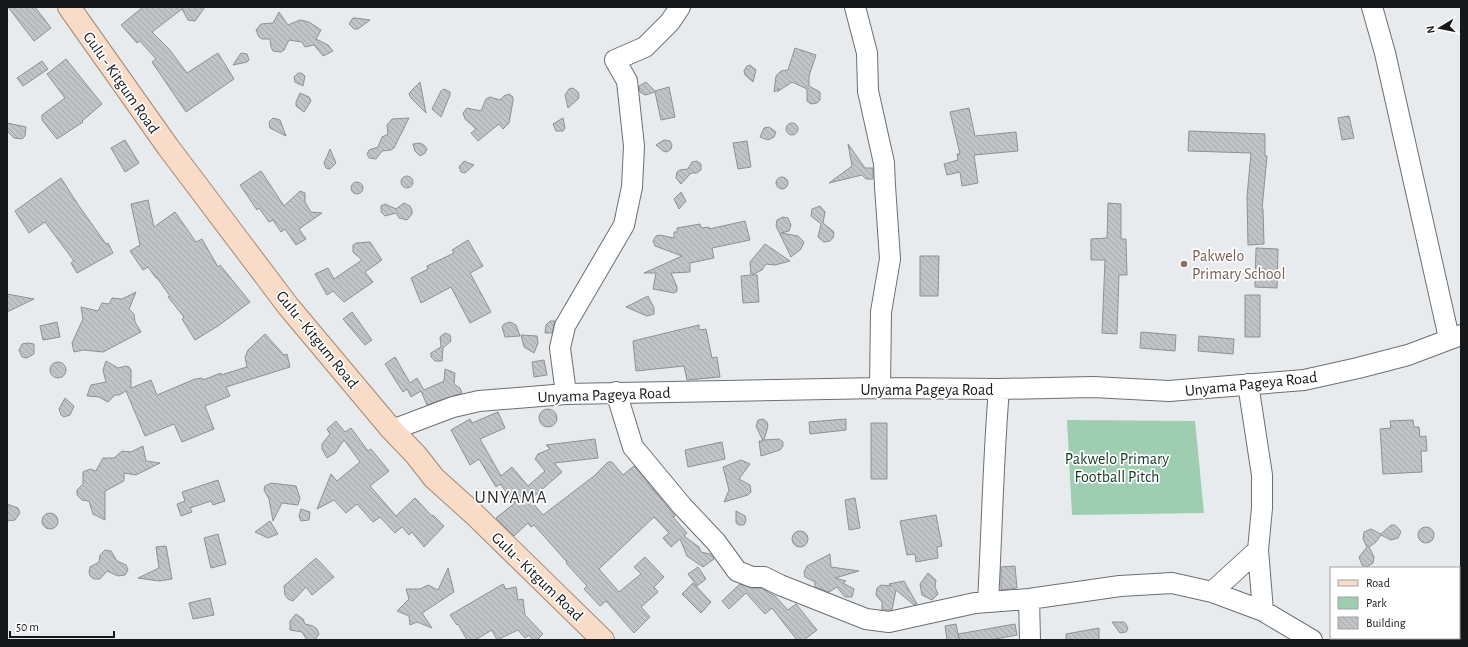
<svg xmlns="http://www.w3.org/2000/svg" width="1468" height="647" font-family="'Alegreya Sans',sans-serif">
  <defs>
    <pattern id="building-back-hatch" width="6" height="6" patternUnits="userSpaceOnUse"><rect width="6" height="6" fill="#c1c4c7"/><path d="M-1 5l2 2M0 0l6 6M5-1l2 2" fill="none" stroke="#a5a8aa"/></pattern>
  </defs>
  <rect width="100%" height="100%" fill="#e8ebee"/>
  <!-- green -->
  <path fill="#9ecdb2" d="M1067,420L1195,421L1204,513L1072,515Z"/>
  <!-- building -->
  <path fill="url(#building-back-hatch)" stroke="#8e9093" d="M8,7H35L51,28L34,41Z
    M143,7H205L195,21L188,20L182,9L152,32L169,49L187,73L218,53L234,79L186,112L152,62L156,59L140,41L137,43L121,25Z
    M279,12L288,25L300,20L309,22L321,30L316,39L328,45L333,51L323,56L314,45L305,47L302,42L289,40L284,50L281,52L273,51L271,47L270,39H262L259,37L256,30L261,24L273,23Z
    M353,18H355L370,20L358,29H354L349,24Z
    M795,48L816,55L809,76V86L820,92V100L817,103L811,104L807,101V89L792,82L777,92L779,88L774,92L776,76L781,71L788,70Z
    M241,53L247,54L249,60L247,62L233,65Z
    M66,59L102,104L82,121L83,122L57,139L42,120V115L65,98L47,74Z
    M42,61L48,69L23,86L17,78Z
    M750,65L756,70L753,82L745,75L744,71L747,66Z
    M298,73H301L305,76L303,86L295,82L294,77Z
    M420,82L426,113L411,98L409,94L411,91Z
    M646,82L655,91L669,87L675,117L661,120L655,92L645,95L640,92L639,86Z
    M573,88L578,92L579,96L578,99L568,108L565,95L569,89Z
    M444,89L450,92V95L441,117L432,109L441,91Z
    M300,93L309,97L311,101L304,112L296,106V102Z
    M509,94L513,97V101L509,123L503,129L499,124L478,141L471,133L476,129L465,119L463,113L467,108L481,111L486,99L490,97L500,100L504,96Z
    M969,108L975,136L1016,132L1018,151L974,155L978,183L962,186L960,172L947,175L944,164L958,160L957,154H960L950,112Z
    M1349,116L1354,138L1342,140L1338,118Z
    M273,118L280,120L286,136L270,128L269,122Z
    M409,118L394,148L391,150L382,151L376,159L369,158L367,154L369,150L378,147L382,137L388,134L387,125L392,119Z
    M563,118L565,128L563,131H556L553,124Z
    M786 129a6 6 0 1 1 12 0a6 6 0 1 1-12 0Z
    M7,123L26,127L25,136L22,139L14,138L7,131Z
    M769,127L776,132L774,137L768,140L760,137L764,128Z
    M1189,131L1265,134V156H1267L1262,209H1263L1264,244L1248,245L1247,197L1251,153L1188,151Z
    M125,140L139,163L125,172L111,148Z
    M664,140L670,141L672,145L671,149L667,152L663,151L656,145Z
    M747,141L751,167L738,169L733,143Z
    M420,143L424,145L427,149L425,153L420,156L415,151L413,144Z
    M848,144L865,168H873V179H866L862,175L829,183L852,166Z
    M330,149L336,163L330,169L326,168L324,163Z
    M464,161L474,165L465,173L461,172L459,167Z
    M697,161L701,164V170L697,173H691L681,184L676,178L677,172L680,170L688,169L692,162Z
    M261,171L284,206L300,191L305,193V202L311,212L322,213L299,229L306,239L296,245L285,229L281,232L273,220L269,222L259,208L257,210L240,185Z
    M401 182a6 6 0 1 1 12 0a6 6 0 1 1-12 0Z
    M776 183a6 6 0 1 1 12 0a6 6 0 1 1-12 0Z
    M61,178L79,206L106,244L108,243L113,253L77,273L71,263L74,261L45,222L29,233L15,211Z
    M351 188a6 6 0 1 1 12 0a6 6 0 1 1-12 0Z
    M681,192L686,201L679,209L674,199Z
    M148,200L154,227L175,212L196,242L202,239L218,267L220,265L250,302L218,326L195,340L182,319L184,317L168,297L170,296L157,278H156L148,267L143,270L130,251L140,245L131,204Z
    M404,203L410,206L412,210V214L407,220L399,218L396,213L385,216L381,212V206L385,204L396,209Z
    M1108,203L1121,204V239H1126L1127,275H1119L1117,334L1102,333L1105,260H1091V239L1107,238Z
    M820,206L825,212L823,223L834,232L833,238L830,241L824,242L818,237L821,224L811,216L812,209Z
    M783,217L788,218L791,225L789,231L781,233L798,236L804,242L801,249L791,257L776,226L777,220Z
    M745,221L750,240L712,248L714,258L690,263V272L671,273L677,287V291L674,293L653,289L656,273H644L682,256L655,246L653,241L656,236L660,235L674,238V232H677V228L700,224L701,228L709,227V229Z
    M468,240L483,266L470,273L491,312L470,323L451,287L421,303L411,278L428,269L427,266L454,253L452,250Z
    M370,242L382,260L365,272L373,282L344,302L333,291L327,295L315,274L328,268L334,279L362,260L353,252V245L356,243Z
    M765,244L790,261L775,265L766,264L762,270L752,275H757L759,302L743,303L741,276L751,275L750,262Z
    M1256,248L1278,249L1277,288L1255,287Z
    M920,256H939L938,296H920Z
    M136,292L129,309L134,314L135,322L141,332L103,352L83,350L74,352L72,343L83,319L81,307L98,311L102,303L109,304L112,298L122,299Z
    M7,294L34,299L7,312Z
    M1245,295H1260V337H1245Z
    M648,296L654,308V314L647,316L626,307Z
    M352,312L372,340L365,345L343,319Z
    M550,321H555L552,333H545L546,325Z
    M57,322L60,337L43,340L40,326Z
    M510,322L516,325L520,336L505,337L502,327L504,324Z
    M699,325V330L706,329L712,358L717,357L720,377L687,380L684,366L636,371L633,341Z
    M1141,332L1176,335L1175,351L1140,348Z
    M445,333L450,335L451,341L443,348L442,361H435L431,357V353L441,347L440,337Z
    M265,334L284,355L287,354L290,367L226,387L230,396L205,406L214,429L182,442L174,424L145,436L126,391L119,395H115L108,402L99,397L87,396L91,385L106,382L103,370L106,361L118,368L126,366L129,367L131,370V388L151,380L157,395L195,379L202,378L203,380L221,373V375L247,367L245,357L248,350Z
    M521,335L537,336L538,343L534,353L524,347Z
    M1199,336L1234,339L1233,354L1198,351Z
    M27,343L34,344V354L27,358L22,357L19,350L22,344Z
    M395,357L410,383L417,378L424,390L444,381L445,369L455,373L454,384L460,388L462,393L427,405L421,391L411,397L407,389L403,392L385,364Z
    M544,360L547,375L534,377L532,362Z
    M50 370a8 8 0 1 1 16 0a8 8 0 1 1-16 0Z
    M65,398L74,406L70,415L64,417L61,415L59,409Z
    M539 418a9 9 0 1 1 18 0a9 9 0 1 1-18 0Z
    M498,412L505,428L480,439L501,476L512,467L528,486L545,471L535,459L538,454L550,449L546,445L595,439L598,458L554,463L562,472L530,500L543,515L594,476L608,462H612L623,475L634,466L675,516L673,517L687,533L684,536L699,547L701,552L710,554L714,559L703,567L687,556L680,539L671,547L663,538L669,533L654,517L599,569L619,592L641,574L634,567L645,557L664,577L654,587L658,592L641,607L650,617L634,633L606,601L600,606L584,589L587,586L566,563L567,562L534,525L531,527L528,523L514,536L496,518L515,503L500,484L496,487L479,459L470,465L451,430L470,419L472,423Z
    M763,419L767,422L768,426L764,440L779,439L783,442V446L780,450L761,456L759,441H763L756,426L758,420Z
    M846,419V430L810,434L809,422Z
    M1413,420L1414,427H1419L1420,437L1426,436L1427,451H1421L1422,472L1383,474L1380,429L1391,428L1390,421Z
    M336,421L345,432L351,428L368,451L371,449L389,471L370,486L396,516L415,498L432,516L433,515L444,526L424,547L412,532L409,535L402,527L395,533L380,517L373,522L357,504L346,513L334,500L317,509L331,474L337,481L360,462L344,440L335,453L327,458L322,449V444L330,434L327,429Z
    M871,423H887V479H871Z
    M722,442L725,459L688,467L685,450Z
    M143,446L146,461L160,463L136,475L124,473V481L105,491V520L93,514L89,501L82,500L77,495V490L83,484V472L90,469L96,471L103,458H114L122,451L131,452Z
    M741,460L750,464L739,479L750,485L751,492L748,495L724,502L729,490L723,467Z
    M218,480L225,501L213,505L211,501L190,508L192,512L181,516L177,504L185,501L182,492Z
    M271,483L296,486L300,498L298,505L282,503L273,521L269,499L264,490L265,486Z
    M855,498L860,528L849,530L845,500Z
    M7,504L18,508L20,513L15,520L7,521Z
    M301,509L310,512L309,520L301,521L299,516Z
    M736,511L745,516L746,520L744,525H739L736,523Z
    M42 521a8 8 0 1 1 16 0a8 8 0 1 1-16 0Z
    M936,515L942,546L937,547L938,558L916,562L915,554L907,555L900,521Z
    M270,521L278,534L268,538L255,532Z
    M1391,525H1395L1399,529L1401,532L1398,538L1391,540L1381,535L1376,542L1369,547L1374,557L1373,563L1367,567L1362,565L1359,557L1367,547L1363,539L1364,532L1371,529L1381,534Z
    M1418 535a8 8 0 1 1 16 0a8 8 0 1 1-16 0Z
    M792 539a8 8 0 1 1 16 0a8 8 0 1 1-16 0Z
    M218,534L226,564L211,568L204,538Z
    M166,546L172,579L159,581L138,578L159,568L156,547Z
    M105,550L111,551L117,561L126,565L128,570L125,575L118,576L107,571L100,579H94L90,576L89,572L90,567L99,562L100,555Z
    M830,554L831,567L859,571L835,578L846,581L843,583L854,589L852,597H845L837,587L829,592L815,587V582L805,577L804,572L807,566Z
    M316,558L334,577L312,595L306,587L293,601L288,599L285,595L284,586Z
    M1015,566L1017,588L1001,590V567Z
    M698,567L706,579L697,586L688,574Z
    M448,568L454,592L422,613L432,628L417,622L410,625L409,616L397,611L409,599L406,589H420L428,585L438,590Z
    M928,573L936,580L935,587L938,594L932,600L922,595L920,584Z
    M904,581L917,604L914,605L896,590L892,610H882V602L876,595L877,588L881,585L891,586L889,584Z
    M693,583L711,602L701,613L682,594Z
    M503,584L506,589L516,587L518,600L523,599L525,615L543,634L537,640H533L529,635L525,638L518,630L497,640L492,630L475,640H467L458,624L457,625L450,615Z
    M740,584L752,588H761L775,596L788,610L796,604L817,630L804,640H797L772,608L765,614L746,593L729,609L722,601Z
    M210,598L214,615L193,619L189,603Z
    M296,614L303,619L305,624L313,626L317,629L319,634L315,640H307L302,632L290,630V621Z
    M1112,622H1124L1126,624L1128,629L1126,632L1120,633Z
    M956,624L959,639L958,634L1015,624L1017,635L990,640H947L945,626Z
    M1099,628V640H1066V634Z"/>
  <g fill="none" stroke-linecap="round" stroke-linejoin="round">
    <!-- minor casing -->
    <g stroke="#6c6f72" stroke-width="22">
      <path id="minor" d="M855,7L867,53L868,91L884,163L885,186L890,259L881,312L880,388
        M1372,7L1385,53L1449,338
        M1248,384L1262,475V508L1258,550L1263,611
        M616,392L633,447L682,506L716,542L737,571L752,577H764L780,585L866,619L889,622L975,603L1029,599L1120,586L1172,583L1212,592L1263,611L1312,640
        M566,394L560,348L565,326L624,225L632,187L634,146L627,81L615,60L645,47L670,22L680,7
        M392,430L453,407L479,401L566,394L880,388L999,389L1093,387L1169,391L1304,380L1358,368L1408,355L1461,335
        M1212,592L1258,550
        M1029,599L1030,640
        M988,602C992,531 993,460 999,389"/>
    </g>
    <!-- major casing -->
    <g stroke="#a68872" stroke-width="24">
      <path id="major" d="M69,7L168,147L288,306L392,430L416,455L434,478L474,514L603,640"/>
    </g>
    <!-- minor -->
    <use href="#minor" stroke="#fff" stroke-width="20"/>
    <!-- major -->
    <use href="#major" stroke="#f8dcc7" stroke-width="22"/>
  </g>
  <!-- markers -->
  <circle fill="#8d6e63" stroke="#fff" stroke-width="1.5" cx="1184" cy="264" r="4"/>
  <g text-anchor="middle" stroke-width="3.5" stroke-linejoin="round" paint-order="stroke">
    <!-- street labels -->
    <g font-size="16" fill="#161718" stroke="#fff">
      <text transform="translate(122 82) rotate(55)" y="6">Gulu - Kitgum Road</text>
      <text transform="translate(318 339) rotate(51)" y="6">Gulu - Kitgum Road</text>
      <text transform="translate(1251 383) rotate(-6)" y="6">Unyama Pageya Road</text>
      <text x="927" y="395">Unyama Pageya Road</text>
      <text transform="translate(604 394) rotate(-2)" y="6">Unyama Pageya Road</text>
      <text transform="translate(538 576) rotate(44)" y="6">Gulu - Kitgum Road</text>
    </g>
    <!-- education labels -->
    <g font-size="16" fill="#785e54" stroke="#fff" text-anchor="start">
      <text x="1192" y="261">Pakwelo<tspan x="1192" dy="18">Primary School</tspan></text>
    </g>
    <!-- park labels -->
    <g font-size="16" fill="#133725" stroke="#fff">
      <text x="1117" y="464">Pakwelo Primary<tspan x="1117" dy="18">Football Pitch</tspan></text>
    </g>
    <!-- quarter labels -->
    <g font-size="18" letter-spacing="1" fill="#2f3134" stroke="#fff">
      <text x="511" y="503">UNYAMA</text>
    </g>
  </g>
  <!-- border -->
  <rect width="1468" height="647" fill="none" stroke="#161718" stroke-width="16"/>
  <!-- legend -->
  <rect x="1330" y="567" width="130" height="72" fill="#ffffff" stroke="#a2a2a3"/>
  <rect x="1338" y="580" width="20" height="6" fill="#f8dcc7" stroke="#a2a2a3"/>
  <text x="1366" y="587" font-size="12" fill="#161718">Road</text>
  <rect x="1338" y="597" width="20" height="12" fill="#9ecdb2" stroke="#a2a2a3"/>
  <text x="1366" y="607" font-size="12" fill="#161718">Park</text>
  <rect x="1338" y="617" width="20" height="12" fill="url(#building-back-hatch)" stroke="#a2a2a3"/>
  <text x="1366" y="627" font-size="12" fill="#161718">Building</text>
  <!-- north arrow -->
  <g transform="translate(1440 28) rotate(260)" stroke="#ffffff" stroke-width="3" paint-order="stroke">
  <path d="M0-3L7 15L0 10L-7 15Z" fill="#161718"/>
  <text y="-6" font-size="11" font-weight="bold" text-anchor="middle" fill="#161718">N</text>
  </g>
  <!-- scale -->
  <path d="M10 631v6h104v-6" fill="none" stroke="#161718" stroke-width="2"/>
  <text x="16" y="631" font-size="12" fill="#161718" stroke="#ffffff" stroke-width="3" paint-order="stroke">50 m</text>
</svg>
